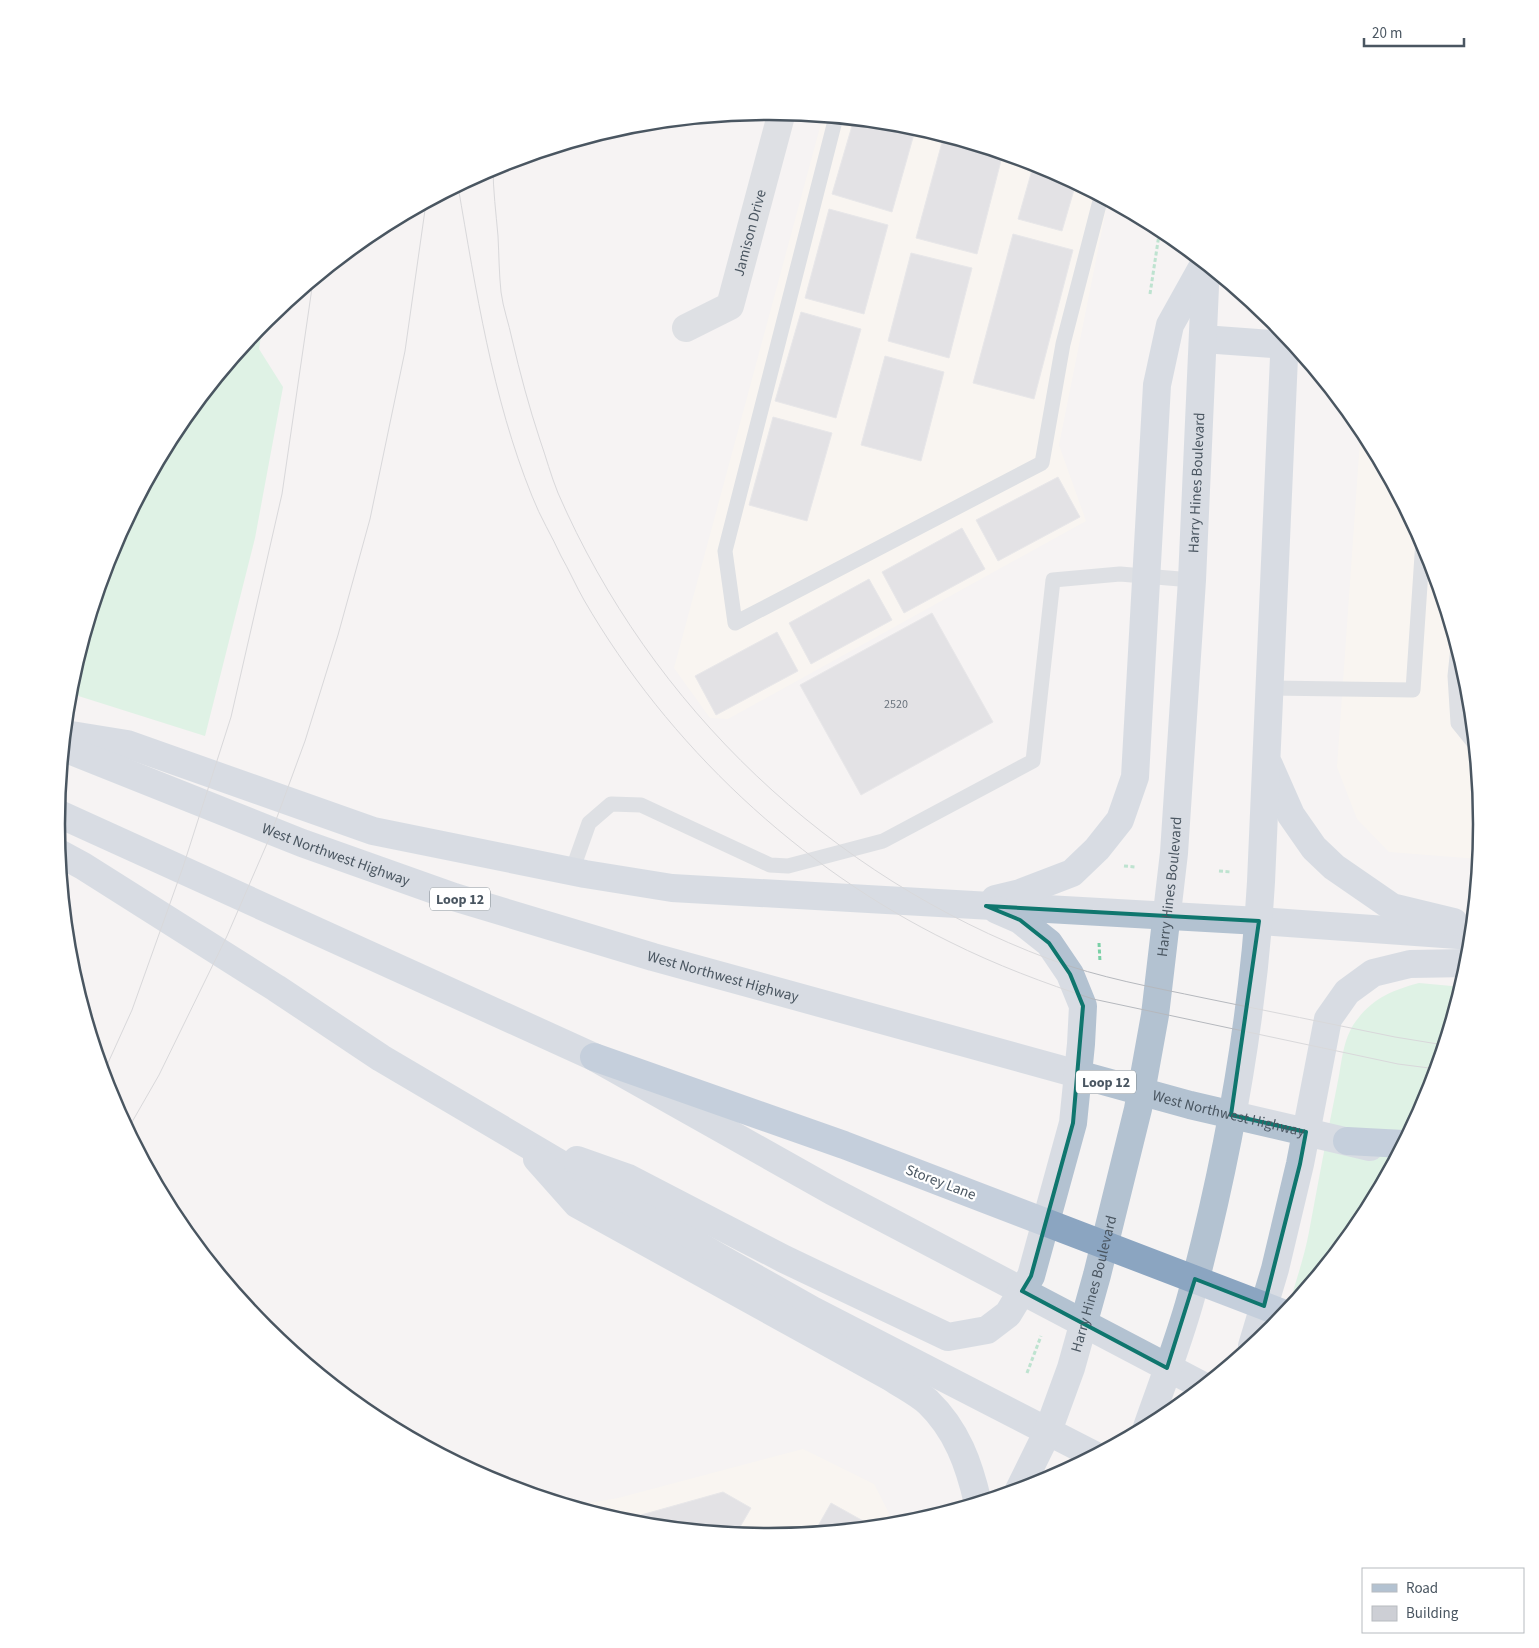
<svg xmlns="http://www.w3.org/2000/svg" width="1539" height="1648" font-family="'Source Sans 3',sans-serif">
  <rect width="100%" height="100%" fill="#f5f3f3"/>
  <!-- commercial -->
  <path fill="#fdf9ef" d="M823,116L909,125L1043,165L1108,200L1059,445L1086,521L728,719L710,718L674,668Z
    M1361,426L1429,551L1469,685L1483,824L1479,859L1389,852L1357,819L1337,767Z
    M803,1449L874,1484L895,1525L769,1537L630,1523L573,1506L618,1498Z"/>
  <!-- grass -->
  <path fill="#c3f1d5" d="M263,322L259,349L283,387L255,538L205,736L69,693L70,685L111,551L177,428Z
    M1419,983L1462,987L1428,1097L1362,1220L1287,1313C1294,1286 1304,1259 1309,1232C1318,1183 1327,1135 1337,1086C1342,1064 1342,1040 1356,1021C1373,998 1393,990 1419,983Z"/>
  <!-- building -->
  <path fill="#cdcfd5" stroke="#d7d9de" d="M854,119L909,125L916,127L892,212L832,194Z
    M944,135L1003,153L977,254L916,238Z
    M1034,163L1043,165L1076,183L1062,231L1018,219Z
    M829,209L888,225L864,314L805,298Z
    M1013,234L1073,250L1034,399L973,383Z
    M911,253L972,268L949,358L888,341Z
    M801,312L861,329L836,418L775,401Z
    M885,356L944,372L921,461L861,445Z
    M773,417L832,433L807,521L749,505Z
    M1058,477L1080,517L998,561L976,520Z
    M962,528L985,569L904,613L882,572Z
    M869,579L892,620L811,664L789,623Z
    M932,613L993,722L861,795L800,685Z
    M777,632L798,671L716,715L695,676Z
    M723,1492L751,1508L736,1534L636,1524L641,1515Z
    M831,1503L865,1522L862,1528L814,1533Z"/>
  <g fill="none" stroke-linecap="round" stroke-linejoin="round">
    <!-- path -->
    <path stroke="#7ad0a6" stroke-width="3" stroke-dasharray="4 2.5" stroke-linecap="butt" d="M1150,294L1160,228
      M1124,866L1135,867
      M1219,871L1231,872
      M1099,943L1100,962
      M1027,1373L1041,1336"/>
    <!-- lane -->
    <path stroke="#c1cad2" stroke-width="15" d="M836,117L725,551L735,623L1042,463L1063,344L1101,197
      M1458,647L1455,676L1458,723L1475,744
      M1270,688L1413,690L1423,540
      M572,871L589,823L611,804L641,805L770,865L788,866L883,841L1033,761L1053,580L1120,574L1192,580"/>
    <!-- street -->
    <path stroke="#c1cad2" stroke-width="28" id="s1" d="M686,328L730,306L782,112"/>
    <!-- primary -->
    <g stroke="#b3c2d1" stroke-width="28">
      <path d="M1203,339L1285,345"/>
      <path d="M65,734L127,744L373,831L585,874L672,888L1259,921L1472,936"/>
      <path id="s2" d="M64,748L302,843L454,897L653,957L1190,1105L1370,1147"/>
      <path d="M1269,765L1291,815L1314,848L1334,867L1392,907L1454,922"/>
      <path d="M57,813L594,1057L832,1191L1203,1386"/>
      <path d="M59,853L83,866L276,988L381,1058L720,1258L812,1310L1094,1455"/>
      <path d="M995,899L1020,893L1072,873L1097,849L1120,820L1135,777L1157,385L1170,325L1204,264"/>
      <path d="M537,1159L577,1204L892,1378C904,1386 918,1393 928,1402C957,1430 969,1464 978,1503"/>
      <path d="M577,1160L628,1178L784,1259L948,1337L987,1330L1008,1314L1031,1276L1073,1123L1081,1044L1083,1006L1070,974L1049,943L1020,920L997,910"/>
      <path d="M1252,1346L1275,1269L1300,1164L1328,1019L1347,992L1373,973L1410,964L1469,963"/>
      <path d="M1147,1427C1162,1384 1179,1341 1191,1297C1227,1162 1253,1022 1261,882L1285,334"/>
      <path id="s3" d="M1019,1490L1048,1431L1071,1368L1097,1275L1138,1109L1155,1015L1174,853L1192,580L1206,264"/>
    </g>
    <!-- highway -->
    <path stroke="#8ba5c1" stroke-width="28" d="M594,1057L844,1145L1285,1314
      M1347,1141L1403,1144"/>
    <!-- tram -->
    <path stroke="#b5b8bd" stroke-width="1" d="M493,167C493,190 496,213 498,236C499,255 499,273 501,292C503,308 509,324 512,339C520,373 529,407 540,440C546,457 551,476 558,493C651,707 830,877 1049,959C1100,978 1152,987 1204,998C1268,1011 1331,1024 1395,1037L1444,1045
      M458,186C476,290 492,397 532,496C540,517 552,536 561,556C569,570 576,586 584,600C668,745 799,868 950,942C996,965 1044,983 1093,999L1398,1064L1437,1069
      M103,1074L132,1010L183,867L231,717L282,494L313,281
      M128,1129L159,1075L227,936L269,839L305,741L338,635L370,519L405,351L426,203"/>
  </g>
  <!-- marked area -->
  <path d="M0 0H1539V1648H0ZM986,906L1259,921L1231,1115L1306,1132L1300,1164L1264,1306L1195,1279L1167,1368L1022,1291L1031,1276L1073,1123L1083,1006L1070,974L1049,943L1020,920Z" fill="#f5f3f3" fill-opacity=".55" fill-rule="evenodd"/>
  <path fill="none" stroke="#0f766e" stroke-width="4" stroke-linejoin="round" d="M986,906L1259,921L1231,1115L1306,1132L1300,1164L1264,1306L1195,1279L1167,1368L1022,1291L1031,1276L1073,1123L1083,1006L1070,974L1049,943L1020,920Z"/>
  <g text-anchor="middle" stroke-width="4.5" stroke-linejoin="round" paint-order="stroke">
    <!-- number labels -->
    <g font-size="12" fill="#6b747e">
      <text x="896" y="708">2520</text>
    </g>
    <!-- shield labels -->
    <g fill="#fff" stroke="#808990" stroke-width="1">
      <rect x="430" y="887.5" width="60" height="23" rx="4"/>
      <rect x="1076" y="1070.5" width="60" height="23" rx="4"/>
    </g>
    <g font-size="14" font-weight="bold" fill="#4a5661">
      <text x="460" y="904">Loop 12</text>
      <text x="1106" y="1087">Loop 12</text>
    </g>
    <!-- street labels -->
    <g font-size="15" fill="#4a5661" stroke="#fff">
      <text dy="5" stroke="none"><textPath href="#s1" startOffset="125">Jamison Drive</textPath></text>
      <text dy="5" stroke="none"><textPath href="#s3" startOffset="1030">Harry Hines Boulevard</textPath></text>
      <text dy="5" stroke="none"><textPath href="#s2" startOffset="292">West Northwest Highway</textPath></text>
      <text dy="5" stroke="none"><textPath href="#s3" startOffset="625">Harry Hines Boulevard</textPath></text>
      <text dy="5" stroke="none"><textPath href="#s2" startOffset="698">West Northwest Highway</textPath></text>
      <text dy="5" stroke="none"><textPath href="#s2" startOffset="1222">West Northwest Highway</textPath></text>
      <text transform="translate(941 1182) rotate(21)" y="5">Storey Lane</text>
      <text dy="5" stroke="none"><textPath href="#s3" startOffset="220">Harry Hines Boulevard</textPath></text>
    </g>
  </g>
  <!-- crop -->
  <path d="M0 0H1539V1648H0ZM65 824a704 704 0 1 1 1408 0a704 704 0 1 1-1408 0Z" fill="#fff" fill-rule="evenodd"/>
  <path fill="none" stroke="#4a5661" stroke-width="2.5" d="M65 824a704 704 0 1 1 1408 0a704 704 0 1 1-1408 0Z"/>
  <!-- legend -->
  <rect x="1362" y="1568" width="162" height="65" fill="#ffffff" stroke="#b7bbc0"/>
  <rect x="1372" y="1584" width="25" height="8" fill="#b3c2d1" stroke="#b7bbc0"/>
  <text x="1406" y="1593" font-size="15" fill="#4a5661">Road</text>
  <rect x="1372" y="1606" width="25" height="15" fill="#cdcfd5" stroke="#b7bbc0"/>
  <text x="1406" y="1618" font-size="15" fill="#4a5661">Building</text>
  <!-- scale -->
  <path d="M1364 38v8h100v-8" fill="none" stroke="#4a5661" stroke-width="2.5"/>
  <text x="1372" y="38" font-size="15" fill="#4a5661" stroke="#ffffff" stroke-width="4" paint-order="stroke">20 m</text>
</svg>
